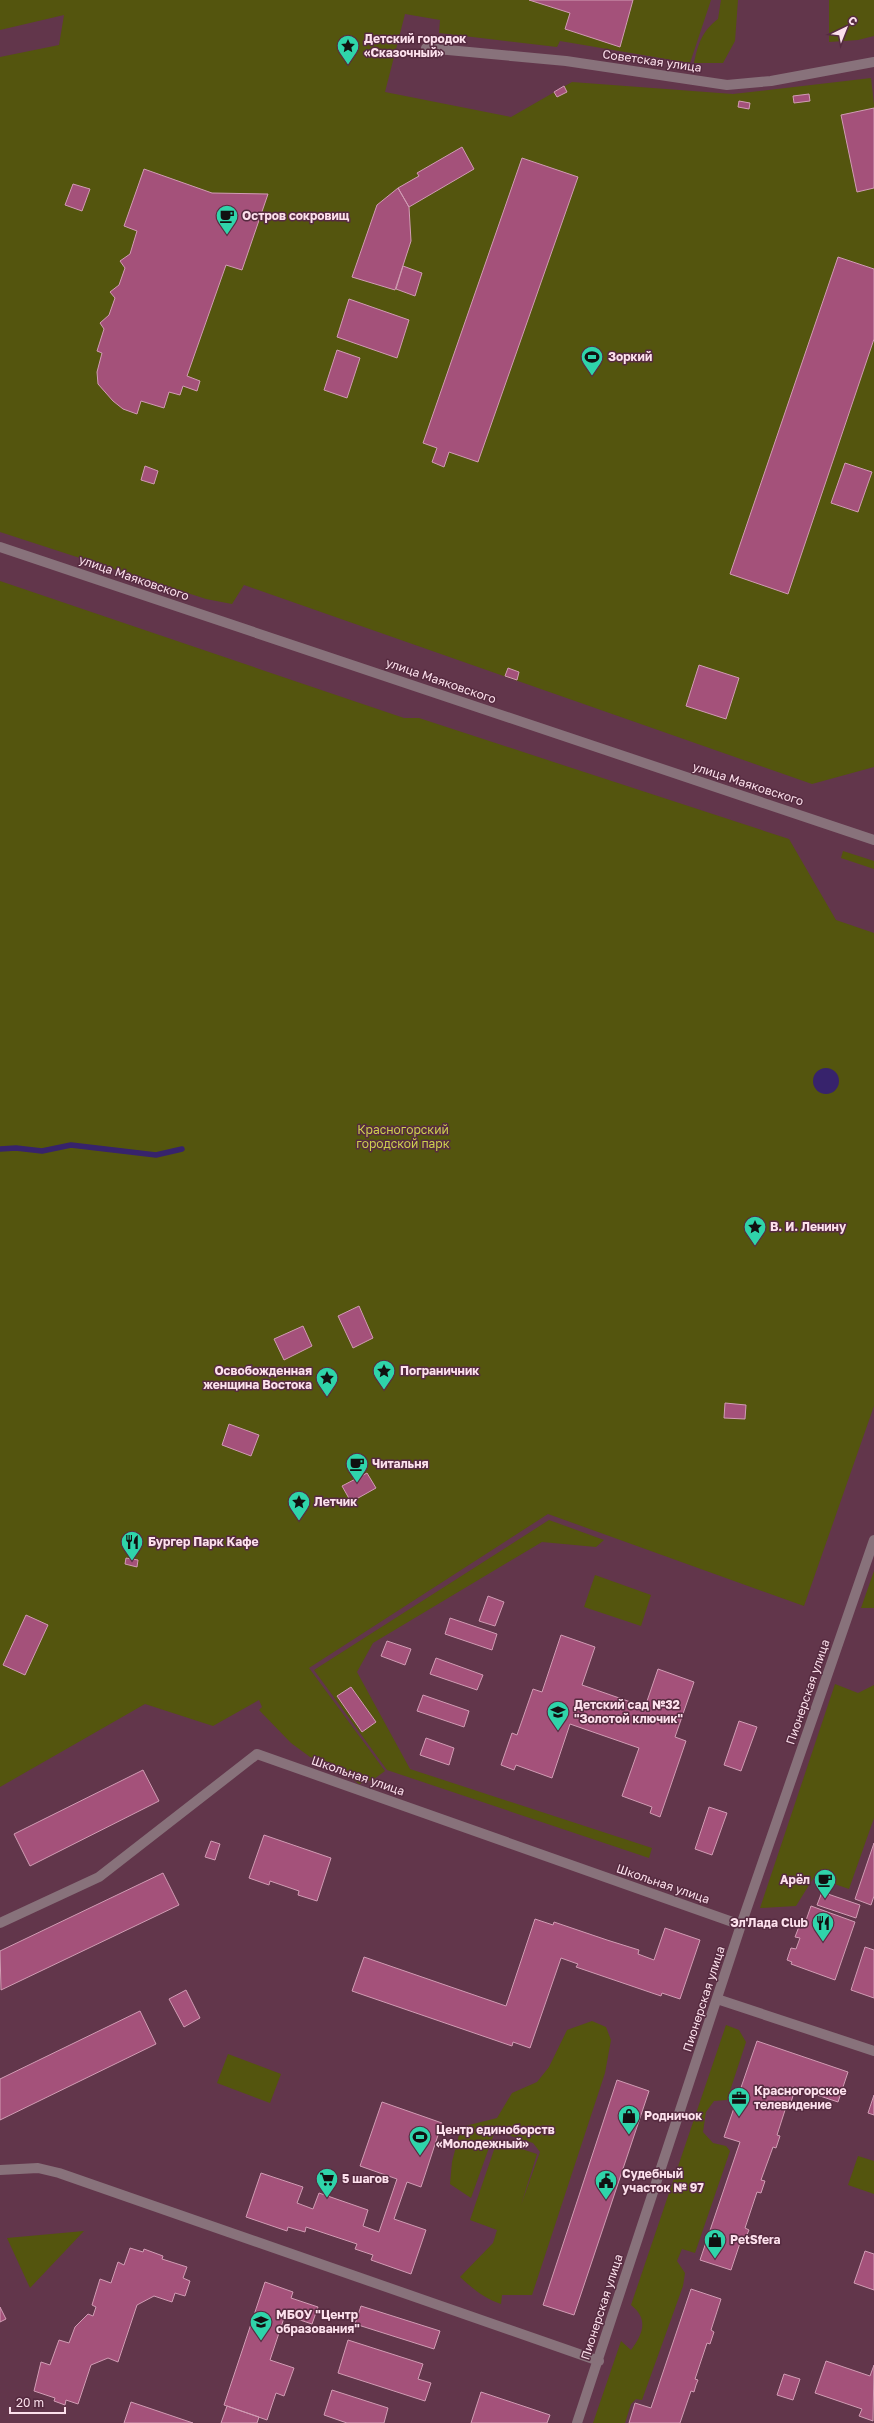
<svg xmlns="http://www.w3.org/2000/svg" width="874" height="2423" font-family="'Golos Text',sans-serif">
  <rect width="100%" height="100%" fill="#62364b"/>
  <!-- green -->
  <path fill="#54550e" d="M0,0H711L690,63L560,41L557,47L439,33L440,20L405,14L385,92L511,117L572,82L733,94L871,78L874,105V767L812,784L244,585L232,604L206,599L0,532V57L59,45L64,15L0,30Z
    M721,0H738L735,41L723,63H694C698,44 702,31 718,19Z
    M829,0H874V36L858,40L829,42Z
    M0,581L404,718H419L789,839L836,920L874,933V1406L804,1606L548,1514L309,1668L385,1771L374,1779L359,1784L332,1763L310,1757L291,1743L259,1710L262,1707L259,1700L213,1726L145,1704L0,1787Z
    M843,851L874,861V869L841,858Z
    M549,1520L604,1540L596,1547L542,1542L373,1643L357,1672L410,1769L652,1848L649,1858L387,1770L314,1670Z
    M874,1571V1608H861Z
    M595,1575L651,1595L641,1626L584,1607Z
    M835,1684L858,1693L874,1685V1818L849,1889L814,1877L796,1906L760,1908Z
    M592,2021L606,2027L611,2040L605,2073L532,2295H502L501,2304C484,2298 473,2289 460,2277L493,2243L497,2230L470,2220L497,2141L537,2154L521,2205L540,2152L533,2143L495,2131L471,2198L450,2184L452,2162L461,2127L497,2118L512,2093L537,2082L549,2067L567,2030Z
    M726,2025L739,2030L746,2042L727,2100L714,2101L706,2112L703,2132L713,2143L726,2146L730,2151L695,2253L682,2249L677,2261L685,2273L683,2286L642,2400L636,2399L631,2404L625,2423H593L621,2341L631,2350C643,2334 649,2319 631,2305Z
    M228,2054L281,2074L270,2103L217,2083Z
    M858,2156L874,2161V2194L848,2185Z
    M84,2231L30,2288L7,2238Z"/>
  <!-- water -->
  <path fill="#37236c" d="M813 1081a13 13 0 1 1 26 0a13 13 0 1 1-26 0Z"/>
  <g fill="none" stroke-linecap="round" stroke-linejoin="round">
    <!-- stream -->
    <path stroke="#37236c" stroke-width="5.5" d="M0,1149L16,1148L42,1151L71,1145L156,1155L182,1149"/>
  </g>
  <!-- building -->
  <path fill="#a4517a" stroke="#d19cb4" d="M529,0H633L620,47L565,29L570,13Z
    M564,86L567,92L557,97L554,92Z
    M809,94L810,101L794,103L793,96Z
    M739,101L750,103L749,109L738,107Z
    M874,108V188L857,192L841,115Z
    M462,147L474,169L409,207L398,188L419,176L417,173Z
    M522,158L578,177L478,462L449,452L444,467L432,462L437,448L423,443Z
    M144,169L212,193L268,194L242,270L226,265L187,376L200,381L197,391L183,386L180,395L169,392L164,408L141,401L137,414L123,409L113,401L98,384L97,372L102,353L97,351L104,329L100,323L109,315L115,298L110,292L119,285L125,268L120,261L130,254L137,231L124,226Z
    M73,184L90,189L82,211L65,205Z
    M398,188L409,207L411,241L395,290L352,277L377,205Z
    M838,257L874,269V339L788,594L730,574Z
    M403,266L422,273L415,296L396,289Z
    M349,299L409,320L397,358L337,337Z
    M337,350L360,358L347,398L324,390Z
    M845,463L872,472L858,512L831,503Z
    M145,466L158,471L154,484L141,480Z
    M699,665L739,678L726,719L686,706Z
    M508,668L519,672L517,680L505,676Z
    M359,1306L373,1338L353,1348L338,1316Z
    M303,1326L312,1346L284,1360L274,1339Z
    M725,1403L746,1405L745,1419L724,1418Z
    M229,1424L259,1435L251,1456L222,1445Z
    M367,1473L376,1488L351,1502L342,1486Z
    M126,1558L138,1560L137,1567L125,1564Z
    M488,1596L504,1602L495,1626L479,1621Z
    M26,1615L48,1625L25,1675L3,1665Z
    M450,1618L497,1634L492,1650L445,1634Z
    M561,1635L595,1647L582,1685L645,1707L658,1669L694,1682L675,1737L686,1741L660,1817L650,1813L652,1807L622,1796L639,1748L570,1724L552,1778L516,1765L514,1770L501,1765L512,1733L517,1735L533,1689L542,1692Z
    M387,1641L411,1649L405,1665L381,1656Z
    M436,1658L483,1675L477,1690L430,1674Z
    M351,1687L376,1722L362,1732L337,1696Z
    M423,1695L469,1711L464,1727L417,1711Z
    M739,1721L757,1727L741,1771L724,1765Z
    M426,1738L454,1748L449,1765L420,1755Z
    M143,1770L159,1801L30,1866L14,1834Z
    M709,1807L727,1813L712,1855L695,1849Z
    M264,1835L331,1858L317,1901L298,1895L299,1891L270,1881L269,1885L249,1878Z
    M211,1841L220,1844L215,1860L205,1857Z
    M874,1843V1896L871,1905L855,1899Z
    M163,1873L179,1905L1,1990L0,1951Z
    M822,1892L860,1905L856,1918L817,1905Z
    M811,1906L855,1922L835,1980L791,1964L792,1962L787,1960L791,1948L796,1949L800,1938L795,1937L800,1924L804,1926Z
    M535,1919L553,1925L554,1922L607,1940L639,1950L638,1954L654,1960L665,1928L700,1940L680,1999L662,1993L661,1996L576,1967L578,1964L561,1958L530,2048L513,2042L512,2046L352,1991L364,1957L506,2006Z
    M865,1947L874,1950V1998L851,1990Z
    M186,1990L200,2018L184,2027L169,1999Z
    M140,2011L156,2044L0,2120V2079Z
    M757,2041L848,2072L838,2102L793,2087L790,2095L793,2096L789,2108L786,2107L777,2135L780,2136L776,2148L773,2147L761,2180L765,2181L761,2193L757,2192L745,2228L749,2230L744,2242L741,2240L731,2270L700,2260L740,2142L724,2137Z
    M617,2080L649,2091L574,2315L543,2305Z
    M874,2095V2115L868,2113Z
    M382,2102L442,2123L421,2187L407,2182L394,2219L426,2230L411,2274L371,2260L373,2255L355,2249L357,2244L306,2227L305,2232L288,2227L287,2231L246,2217L261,2173L303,2187L297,2203L313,2209L319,2193L368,2210L363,2226L379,2232L397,2179L360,2166Z
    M130,2248L143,2252L144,2249L163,2256L162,2259L187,2267L183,2278L190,2281L185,2296L175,2293L172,2302L154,2296L137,2305L118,2362L108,2358L91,2365L78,2404L66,2400L65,2405L54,2401L55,2398L34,2391L41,2362L50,2365L59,2340L69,2343L75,2327L88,2314L93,2316L96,2307L92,2305L100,2279L111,2283L118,2262L124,2265Z
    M865,2251L874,2254V2290L854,2283Z
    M265,2282L293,2292L291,2298L318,2307L312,2324L285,2315L270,2360L294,2368L284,2396L276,2393L267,2420L224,2405Z
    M691,2289L721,2299L711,2330L714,2332L710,2344L707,2343L695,2379L698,2380L696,2385L694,2392L691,2391L680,2423H629L635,2403L651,2408Z
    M361,2306L440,2331L434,2349L355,2324Z
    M0,2307L6,2319L0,2322Z
    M348,2340L423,2364L418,2379L431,2383L425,2401L338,2373Z
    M826,2361L870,2376L874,2365L873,2421L859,2416L862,2409L815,2393Z
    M784,2374L800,2379L793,2400L777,2395Z
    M332,2390L388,2408L384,2423H347L324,2415Z
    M481,2392L550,2415L547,2423H471Z
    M131,2402L193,2423H124Z
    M227,2406L259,2417L257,2423H221Z"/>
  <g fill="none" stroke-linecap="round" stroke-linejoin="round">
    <!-- minor -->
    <path stroke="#88727b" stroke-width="10" d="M426,48L566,61L727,85L771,81L874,62
      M0,547L874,840
      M0,1923L99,1877L257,1754L741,1925
      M717,1999L874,2051
      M0,2170L38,2168L59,2173L599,2361
      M577,2423L741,1925L874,1540"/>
  </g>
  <!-- icons -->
  <defs>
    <g id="sight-pin" transform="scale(1.15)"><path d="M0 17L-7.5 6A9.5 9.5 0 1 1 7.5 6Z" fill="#2fd4aa" stroke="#562b40"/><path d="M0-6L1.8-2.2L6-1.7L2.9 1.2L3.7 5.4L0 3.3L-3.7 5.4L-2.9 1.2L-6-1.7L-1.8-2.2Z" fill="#111"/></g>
    <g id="cafe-pin" transform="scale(1.15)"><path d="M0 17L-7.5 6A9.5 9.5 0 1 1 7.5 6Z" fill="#2fd4aa" stroke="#562b40"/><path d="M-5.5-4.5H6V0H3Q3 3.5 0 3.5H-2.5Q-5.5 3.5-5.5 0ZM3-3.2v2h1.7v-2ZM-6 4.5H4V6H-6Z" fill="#111"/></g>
    <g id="stadium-pin" transform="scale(1.15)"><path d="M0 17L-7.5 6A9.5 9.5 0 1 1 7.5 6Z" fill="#2fd4aa" stroke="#562b40"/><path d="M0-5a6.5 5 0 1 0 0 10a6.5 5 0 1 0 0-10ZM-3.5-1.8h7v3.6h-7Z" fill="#111"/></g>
    <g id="restaurant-pin" transform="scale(1.15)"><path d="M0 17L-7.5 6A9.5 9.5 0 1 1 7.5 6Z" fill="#2fd4aa" stroke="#562b40"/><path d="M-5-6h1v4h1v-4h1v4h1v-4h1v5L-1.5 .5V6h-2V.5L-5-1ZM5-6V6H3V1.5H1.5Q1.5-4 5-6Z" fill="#111"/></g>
    <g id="school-pin" transform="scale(1.15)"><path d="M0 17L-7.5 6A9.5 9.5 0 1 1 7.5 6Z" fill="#2fd4aa" stroke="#562b40"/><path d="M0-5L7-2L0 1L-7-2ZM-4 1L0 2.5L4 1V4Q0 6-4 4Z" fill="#111"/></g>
    <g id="office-pin" transform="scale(1.15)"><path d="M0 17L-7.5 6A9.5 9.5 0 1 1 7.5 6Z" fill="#2fd4aa" stroke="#562b40"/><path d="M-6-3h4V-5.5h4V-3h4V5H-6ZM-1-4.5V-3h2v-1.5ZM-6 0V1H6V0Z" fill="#111"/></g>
    <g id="shop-pin" transform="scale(1.15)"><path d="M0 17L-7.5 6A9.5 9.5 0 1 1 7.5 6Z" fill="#2fd4aa" stroke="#562b40"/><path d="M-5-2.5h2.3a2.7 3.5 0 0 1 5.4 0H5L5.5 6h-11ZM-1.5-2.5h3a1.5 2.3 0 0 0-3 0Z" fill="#111"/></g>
    <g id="supermarket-pin" transform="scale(1.15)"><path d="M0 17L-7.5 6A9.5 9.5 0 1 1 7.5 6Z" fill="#2fd4aa" stroke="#562b40"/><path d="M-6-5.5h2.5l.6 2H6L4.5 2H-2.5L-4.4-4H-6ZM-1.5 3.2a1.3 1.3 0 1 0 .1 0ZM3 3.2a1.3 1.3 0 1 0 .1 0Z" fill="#111"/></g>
    <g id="civic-pin" transform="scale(1.15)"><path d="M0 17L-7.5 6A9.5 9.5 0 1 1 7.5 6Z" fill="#2fd4aa" stroke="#562b40"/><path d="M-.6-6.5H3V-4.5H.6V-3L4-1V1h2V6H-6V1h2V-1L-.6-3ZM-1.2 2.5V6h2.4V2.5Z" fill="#111"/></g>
    <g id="university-pin" transform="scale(1.15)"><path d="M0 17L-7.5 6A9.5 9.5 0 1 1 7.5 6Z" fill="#2fd4aa" stroke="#562b40"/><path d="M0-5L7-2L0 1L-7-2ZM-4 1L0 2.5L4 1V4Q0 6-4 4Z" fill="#111"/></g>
  </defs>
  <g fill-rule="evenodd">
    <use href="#sight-pin" x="348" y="46"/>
    <use href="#cafe-pin" x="227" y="216"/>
    <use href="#stadium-pin" x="592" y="357"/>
    <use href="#sight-pin" x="755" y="1227"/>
    <use href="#sight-pin" x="384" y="1371"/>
    <use href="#sight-pin" x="327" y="1378"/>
    <use href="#cafe-pin" x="357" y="1464"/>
    <use href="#sight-pin" x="299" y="1502"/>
    <use href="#restaurant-pin" x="132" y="1542"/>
    <use href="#school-pin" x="558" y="1712"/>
    <use href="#cafe-pin" x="825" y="1880"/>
    <use href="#restaurant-pin" x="823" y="1923"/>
    <use href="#office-pin" x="739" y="2098"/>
    <use href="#shop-pin" x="629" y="2116"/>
    <use href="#stadium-pin" x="420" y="2137"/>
    <use href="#supermarket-pin" x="327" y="2179"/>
    <use href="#civic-pin" x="606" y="2181"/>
    <use href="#shop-pin" x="715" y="2240"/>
    <use href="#university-pin" x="261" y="2322"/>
  </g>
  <g text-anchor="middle" stroke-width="3" stroke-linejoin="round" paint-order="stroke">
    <!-- poi labels -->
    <g font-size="12" font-weight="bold" fill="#fce0ec" stroke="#562b40" text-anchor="start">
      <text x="364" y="43">Детский городок<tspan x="364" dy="14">«Сказочный»</tspan></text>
      <text x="242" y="220">Остров сокровищ</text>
      <text x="608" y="361">Зоркий</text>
      <text x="770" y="1231">В. И. Ленину</text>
      <text x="312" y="1375" text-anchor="end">Освобожденная<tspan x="312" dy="14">женщина Востока</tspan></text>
      <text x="400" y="1375">Пограничник</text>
      <text x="372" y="1468">Читальня</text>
      <text x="314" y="1506">Летчик</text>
      <text x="148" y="1546">Бургер Парк Кафе</text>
      <text x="574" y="1709">Детский сад №32<tspan x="574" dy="14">"Золотой ключик"</tspan></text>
      <text x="810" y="1884" text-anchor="end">Арёл</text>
      <text x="808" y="1927" text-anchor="end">Эл'Лада Club</text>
      <text x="754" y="2095">Красногорское<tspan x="754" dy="14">телевидение</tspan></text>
      <text x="644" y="2120">Родничок</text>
      <text x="436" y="2134">Центр единоборств<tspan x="436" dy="14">«Молодежный»</tspan></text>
      <text x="622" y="2178">Судебный<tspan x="622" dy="14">участок № 97</tspan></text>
      <text x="342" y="2183">5 шагов</text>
      <text x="730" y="2244">PetSfera</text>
      <text x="276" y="2319">МБОУ "Центр<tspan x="276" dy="14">образования"</tspan></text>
    </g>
    <!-- street labels -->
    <g font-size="12" fill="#fce0ec" stroke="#562b40">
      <text transform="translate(652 61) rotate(8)" y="4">Советская улица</text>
      <text transform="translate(134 578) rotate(19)" y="4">улица Маяковского</text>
      <text transform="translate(441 681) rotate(19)" y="4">улица Маяковского</text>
      <text transform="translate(748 784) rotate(18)" y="4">улица Маяковского</text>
      <text transform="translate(808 1692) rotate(-71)" y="4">Пионерская улица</text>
      <text transform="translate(358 1776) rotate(19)" y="4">Школьная улица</text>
      <text transform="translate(663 1884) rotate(19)" y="4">Школьная улица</text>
      <text transform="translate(704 1999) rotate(-72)" y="4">Пионерская улица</text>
      <text transform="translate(602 2307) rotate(-72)" y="4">Пионерская улица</text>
    </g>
    <!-- park labels -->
    <g font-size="12" fill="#cdd04e" stroke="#562b40">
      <text x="403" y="1134">Красногорский<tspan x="403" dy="14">городской парк</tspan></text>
    </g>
  </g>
  <!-- north arrow -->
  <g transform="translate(846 28) rotate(43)" stroke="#562b40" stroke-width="3" paint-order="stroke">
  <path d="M0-3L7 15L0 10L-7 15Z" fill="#fce0ec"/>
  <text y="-6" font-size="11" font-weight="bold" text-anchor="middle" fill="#fce0ec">С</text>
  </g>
  <!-- scale -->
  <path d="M10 2407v6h55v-6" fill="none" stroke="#fce0ec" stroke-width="2"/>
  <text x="16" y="2407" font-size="12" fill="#fce0ec" stroke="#562b40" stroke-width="3" paint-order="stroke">20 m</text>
</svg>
